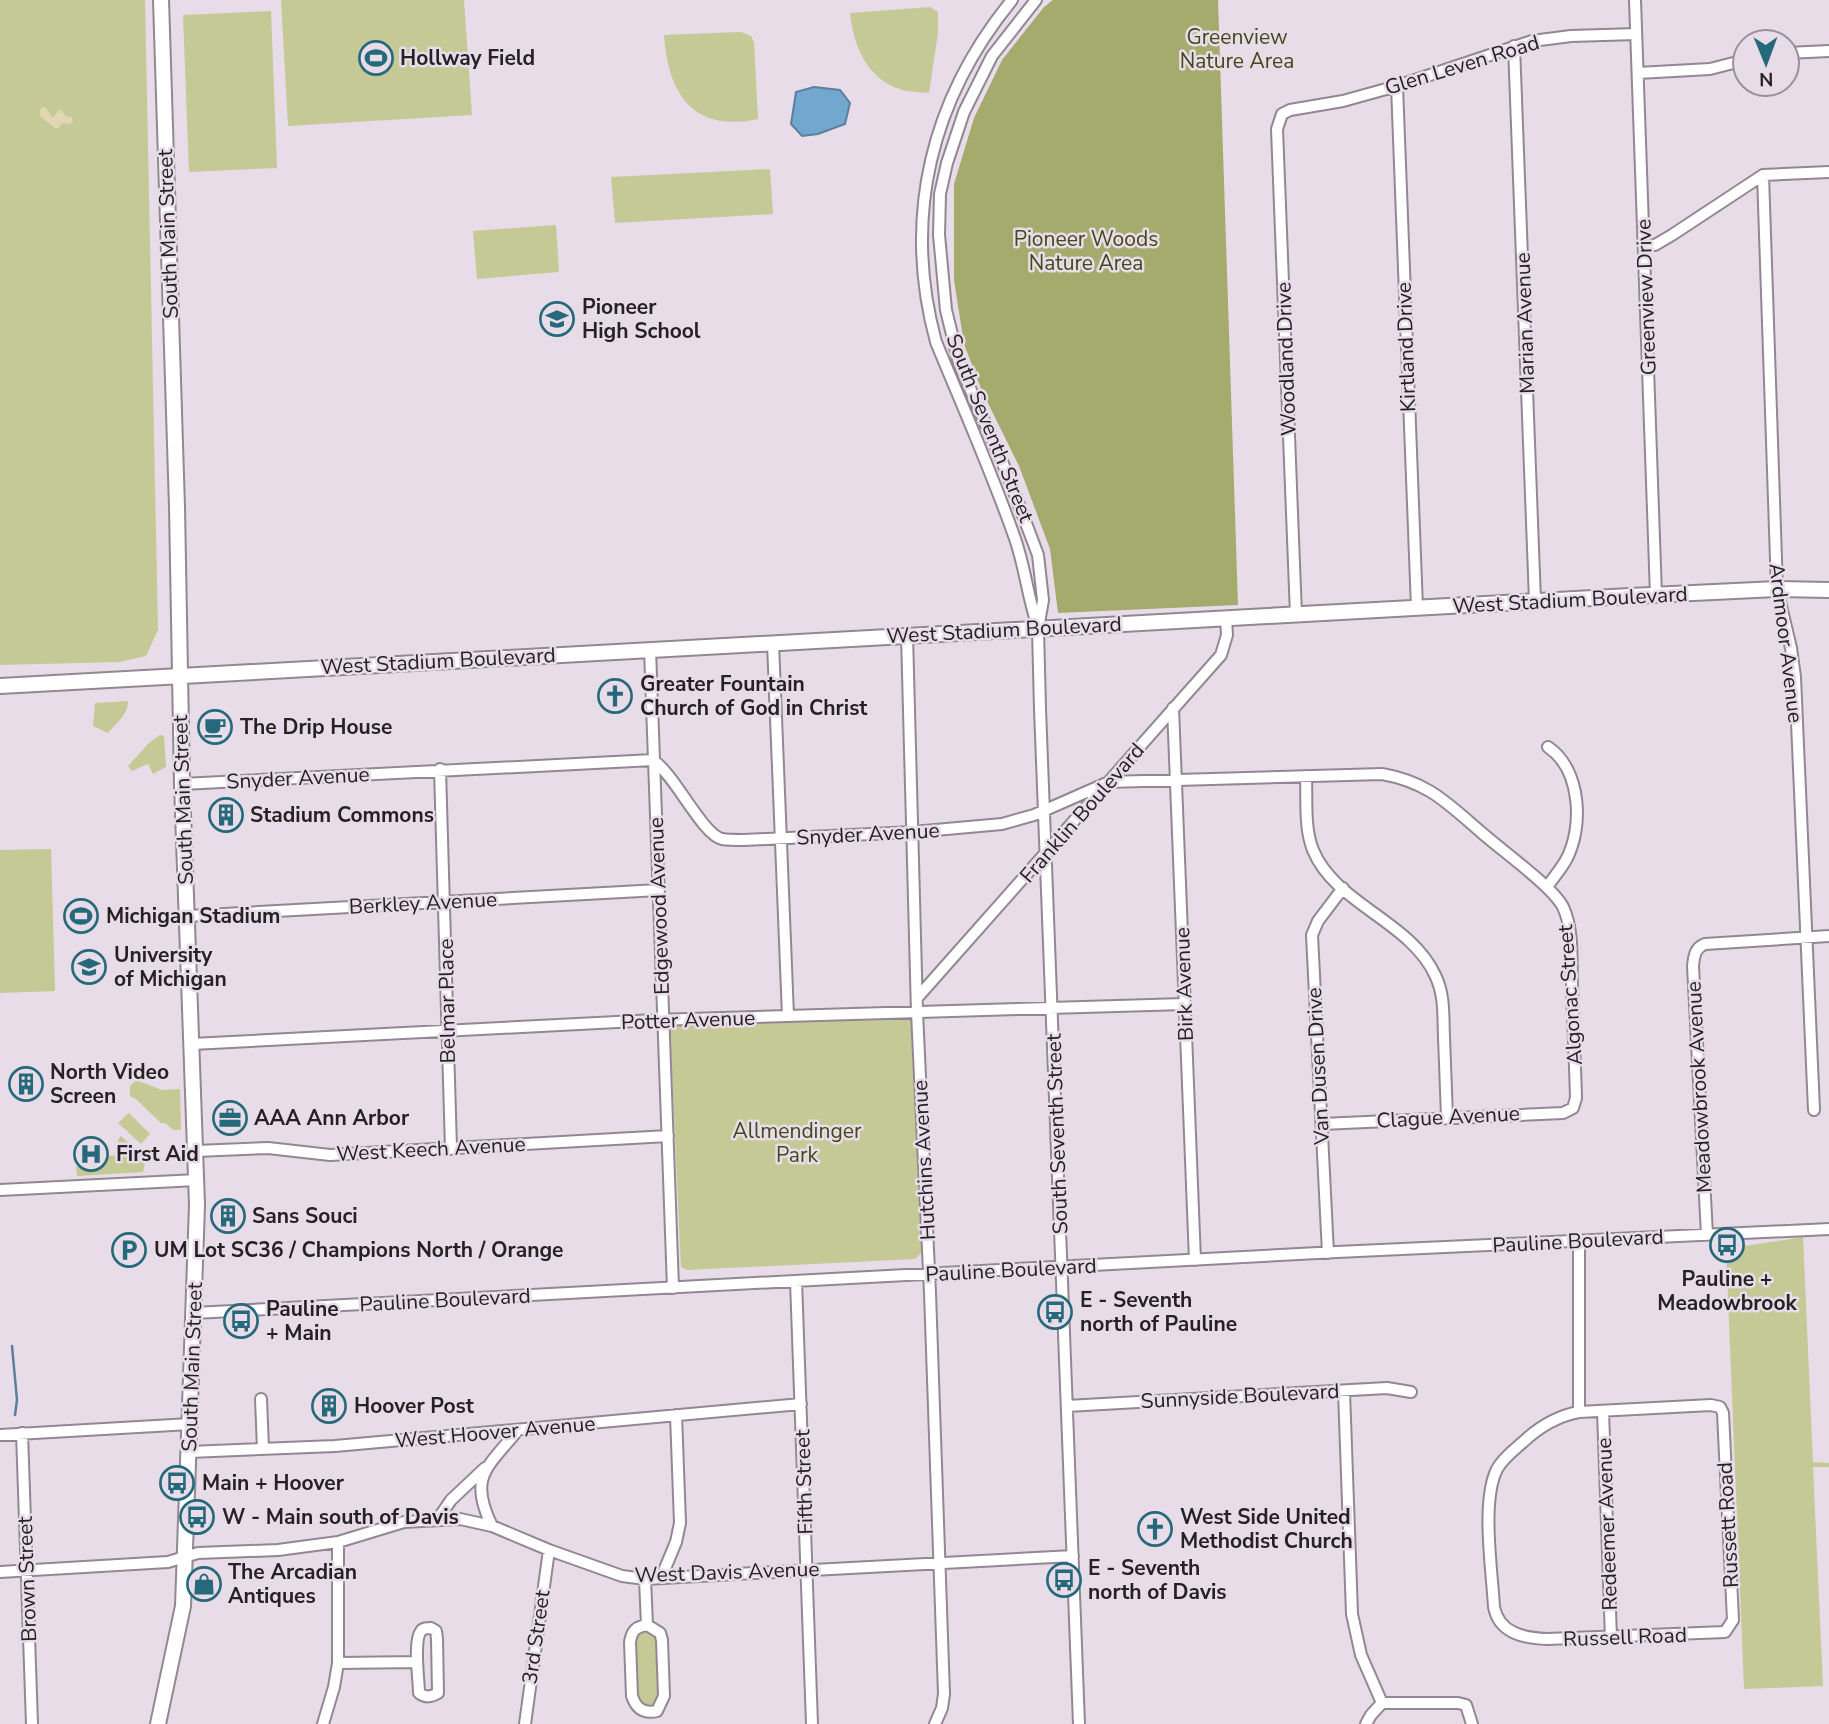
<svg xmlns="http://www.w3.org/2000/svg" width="1829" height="1724" font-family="'Nunito Sans',sans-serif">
  <rect width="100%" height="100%" fill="#e7dce8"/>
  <!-- green -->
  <path fill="#c5c995" d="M0,0H145L158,630L146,656L119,662L0,665Z
    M281,0H464L472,115L288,126Z
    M930,7L938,12V33L929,93C921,92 910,92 902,90C868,80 853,46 850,13Z
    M271,11L277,168L189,172L183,15Z
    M741,32L751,36L754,42L758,119C693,133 668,94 664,35Z
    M770,169L773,214L615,223L611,177Z
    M556,225L559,272L477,279L473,231Z
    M128,701C129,713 116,724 108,733L93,726L95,703Z
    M160,735L164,736L166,767L153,774L148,764L132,771L128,766L149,743Z
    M51,849L55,991L0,993V850Z
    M911,1018L913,1020L922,1252L915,1259L687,1270L681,1267L670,1030L675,1025Z
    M136,1080L162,1090L180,1089L181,1130H173L165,1123H161L137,1100L130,1096V1086Z
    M129,1113L150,1134L141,1144L118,1123Z
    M121,1136L146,1159L143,1172L77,1176L76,1167H85V1163L107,1162V1156L119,1155L118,1140Z
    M1803,1237L1813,1462L1829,1463V1467H1813L1823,1686L1744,1689L1726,1249Z
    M646,1631L653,1633L656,1637L659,1694L656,1703L650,1706L643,1705L638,1697L636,1642L639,1633Z"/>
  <!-- forest -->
  <path fill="#a5aa6d" d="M1053,0H1218L1238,605L1058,613L1050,549L1019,466L982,391L964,344L954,280V184L974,118L1002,60L1044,7Z"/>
  <!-- sand -->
  <path fill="#e0d7b2" d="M45,107L53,118L58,110H61L66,116L72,117L73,121L69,124L62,123L59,128H55L40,116V109Z"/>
  <!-- water -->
  <path fill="#72a7cf" stroke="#5b7f9c" stroke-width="2" d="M814,87L840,90L850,103L845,124L818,134L802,136L791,124L796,92Z"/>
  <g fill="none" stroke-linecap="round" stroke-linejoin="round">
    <!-- stream -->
    <path stroke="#5b7f9c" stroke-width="2.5" d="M12,1346L17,1400L15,1415"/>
    <!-- minor casing -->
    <g stroke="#918892" stroke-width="14">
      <path id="minor" d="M1012,0C931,99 902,217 936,342C962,405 990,468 1013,533C1025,564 1027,596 1038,627
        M1036,0L992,56L964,112L947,163L940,194L939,235L946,310L959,363L1007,473L1038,555L1043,600L1038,629L1040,709L1079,1724
        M1635,0L1656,595
        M1514,46L1535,601
        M1787,53L1829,51
        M1638,73L1710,69L1745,60
        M1397,86L1417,608
        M1763,175L1777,589L1791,648L1795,677L1814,1110
        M1644,245H1655L1672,235L1763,175L1829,172
        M1296,615L1277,129L1282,114L1290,110L1343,101L1397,86L1532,41L1571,36L1636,34
        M907,635L917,1012L930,1293L944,1694L942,1708L935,1724
        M773,643L788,1016
        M650,649L673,1288
        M1173,708L1195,1260
        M440,769L451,1149
        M1306,776C1307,799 1304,828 1313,850C1335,904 1410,921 1435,975C1445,995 1443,1016 1444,1037C1445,1064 1446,1091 1447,1117
        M182,784L653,760C675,775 702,834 722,839C728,840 737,840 744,840L913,832L1002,824L1034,815L1109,782L1382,774C1428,782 1447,803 1481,832C1501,850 1552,886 1563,907C1574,930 1571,962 1572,986C1573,1023 1575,1060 1576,1098L1573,1108L1563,1113L1322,1124
        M1547,887C1553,878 1561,869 1566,860C1584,827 1581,769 1548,747
        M188,916L659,890
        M917,998L1221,655L1227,635L1226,618
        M192,1044L655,1020L1184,1004
        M196,1151L268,1148L330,1155L668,1136
        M0,1190L197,1180
        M1707,1235L1693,966C1694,956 1695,948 1705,944L1829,936
        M1328,1253L1312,935L1318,921L1343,888
        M796,1281L812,1724
        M194,1313L1337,1252L1829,1229
        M1344,1391L1352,1614L1361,1655L1382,1703
        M261,1399L263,1449
        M1711,1405L1720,1407L1723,1413L1733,1620L1725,1632L1547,1639C1523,1638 1499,1633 1494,1607C1492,1570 1481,1501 1497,1469C1503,1458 1514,1450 1523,1442C1539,1427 1557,1416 1579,1412Z
        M1067,1406L1387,1388L1411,1392
        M1603,1411L1611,1638
        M1579,1412V1241
        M22,1433L32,1724
        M0,1435L190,1424
        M189,1452L335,1446L801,1404
        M438,1519L451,1500L485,1468
        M492,1526C468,1477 487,1468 517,1431
        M0,1572L168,1562L198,1553L278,1550L338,1542L404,1522L460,1519L492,1526L549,1550L622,1576L645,1579L1073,1556
        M661,1578L676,1542L680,1523L676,1415
        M645,1579L647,1625
        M647,1625L660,1633L662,1640L664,1696L657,1711C643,1714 636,1708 632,1696L630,1642C632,1630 636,1627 647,1625Z
        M431,1628L436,1631L437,1639L438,1693C431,1697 426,1698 419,1693C419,1680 413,1641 421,1631C423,1628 427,1628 431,1628Z
        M338,1663L417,1662
        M1382,1703H1458L1466,1705L1472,1724
        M323,1724L334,1687L338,1663V1542
        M525,1724L549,1550
        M1366,1724L1371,1715L1382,1703"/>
    </g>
    <!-- major casing -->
    <g stroke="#918892" stroke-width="18">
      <path id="major" d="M0,686L1630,596L1777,589L1829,590
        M158,1724L183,1606L197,1205L182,784L177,507L161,0"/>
    </g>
    <!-- minor -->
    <use href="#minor" stroke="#fff" stroke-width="10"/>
    <!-- major -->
    <use href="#major" stroke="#fff" stroke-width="14"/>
  </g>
  <!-- icons -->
  <defs>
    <g id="stadium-ring" transform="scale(1.75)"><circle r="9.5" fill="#e7dce8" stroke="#25697a" stroke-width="1.5"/><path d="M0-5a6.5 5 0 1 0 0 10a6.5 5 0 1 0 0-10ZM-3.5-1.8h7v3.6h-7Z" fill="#25697a"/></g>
    <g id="school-ring" transform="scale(1.75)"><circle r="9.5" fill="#e7dce8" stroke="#25697a" stroke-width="1.5"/><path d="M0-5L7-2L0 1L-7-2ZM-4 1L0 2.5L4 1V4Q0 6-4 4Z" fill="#25697a"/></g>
    <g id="church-ring" transform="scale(1.75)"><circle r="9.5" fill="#e7dce8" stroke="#25697a" stroke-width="1.5"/><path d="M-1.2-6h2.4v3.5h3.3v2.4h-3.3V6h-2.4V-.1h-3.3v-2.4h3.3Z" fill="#25697a"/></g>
    <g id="cafe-ring" transform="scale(1.75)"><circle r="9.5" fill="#e7dce8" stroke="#25697a" stroke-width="1.5"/><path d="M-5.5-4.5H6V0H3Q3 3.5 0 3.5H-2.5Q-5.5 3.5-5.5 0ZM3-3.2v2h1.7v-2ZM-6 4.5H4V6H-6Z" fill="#25697a"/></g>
    <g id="building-ring" transform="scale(1.75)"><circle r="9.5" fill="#e7dce8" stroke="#25697a" stroke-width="1.5"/><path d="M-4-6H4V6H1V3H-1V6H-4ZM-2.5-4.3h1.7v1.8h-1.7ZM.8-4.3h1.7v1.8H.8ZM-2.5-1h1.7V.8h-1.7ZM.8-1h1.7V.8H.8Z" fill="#25697a"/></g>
    <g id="university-ring" transform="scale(1.75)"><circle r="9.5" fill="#e7dce8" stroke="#25697a" stroke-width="1.5"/><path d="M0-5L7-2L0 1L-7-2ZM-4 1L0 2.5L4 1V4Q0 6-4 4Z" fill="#25697a"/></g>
    <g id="office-ring" transform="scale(1.75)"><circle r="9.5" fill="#e7dce8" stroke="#25697a" stroke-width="1.5"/><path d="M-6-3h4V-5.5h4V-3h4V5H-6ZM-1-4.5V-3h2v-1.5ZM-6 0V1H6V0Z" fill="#25697a"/></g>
    <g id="hospital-ring" transform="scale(1.75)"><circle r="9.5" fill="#e7dce8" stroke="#25697a" stroke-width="1.5"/><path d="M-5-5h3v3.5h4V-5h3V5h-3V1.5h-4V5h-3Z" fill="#25697a"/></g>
    <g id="bus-ring" transform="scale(1.75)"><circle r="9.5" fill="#e7dce8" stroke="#25697a" stroke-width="1.5"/><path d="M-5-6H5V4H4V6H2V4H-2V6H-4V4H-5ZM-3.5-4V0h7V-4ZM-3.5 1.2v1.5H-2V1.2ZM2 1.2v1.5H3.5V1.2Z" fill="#25697a"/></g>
    <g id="parking-ring" transform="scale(1.75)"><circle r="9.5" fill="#e7dce8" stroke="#25697a" stroke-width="1.5"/><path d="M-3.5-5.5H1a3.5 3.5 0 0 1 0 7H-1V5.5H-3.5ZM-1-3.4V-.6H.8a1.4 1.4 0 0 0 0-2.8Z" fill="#25697a"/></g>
    <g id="shop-ring" transform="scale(1.75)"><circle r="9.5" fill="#e7dce8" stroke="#25697a" stroke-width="1.5"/><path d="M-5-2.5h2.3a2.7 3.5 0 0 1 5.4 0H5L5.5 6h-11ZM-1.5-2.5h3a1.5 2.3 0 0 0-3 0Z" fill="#25697a"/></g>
  </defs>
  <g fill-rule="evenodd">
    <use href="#stadium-ring" x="376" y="58"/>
    <use href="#school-ring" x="557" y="319"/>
    <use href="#church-ring" x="615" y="696"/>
    <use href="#cafe-ring" x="215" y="727"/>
    <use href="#building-ring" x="226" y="815"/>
    <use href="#stadium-ring" x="81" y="916"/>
    <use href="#university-ring" x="89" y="967"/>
    <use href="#building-ring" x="26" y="1084"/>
    <use href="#office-ring" x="230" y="1118"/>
    <use href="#hospital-ring" x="91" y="1154"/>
    <use href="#building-ring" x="228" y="1216"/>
    <use href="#bus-ring" x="1727" y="1245"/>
    <use href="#parking-ring" x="129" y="1250"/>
    <use href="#bus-ring" x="1055" y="1312"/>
    <use href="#bus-ring" x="241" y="1321"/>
    <use href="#building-ring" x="329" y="1406"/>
    <use href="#bus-ring" x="177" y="1483"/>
    <use href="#bus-ring" x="197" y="1517"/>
    <use href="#church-ring" x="1155" y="1529"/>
    <use href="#bus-ring" x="1064" y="1580"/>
    <use href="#shop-ring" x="204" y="1584"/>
  </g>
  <g text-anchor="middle" stroke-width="5" stroke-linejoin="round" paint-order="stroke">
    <!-- park labels -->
    <g font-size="21" fill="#454719" stroke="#e7dce8">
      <text x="1237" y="44">Greenview<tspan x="1237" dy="24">Nature Area</tspan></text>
      <text x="1086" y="246">Pioneer Woods<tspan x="1086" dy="24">Nature Area</tspan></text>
      <text x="797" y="1138">Allmendinger<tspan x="797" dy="24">Park</tspan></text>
    </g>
    <!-- poi labels -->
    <g font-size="21" font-weight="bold" fill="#252125" stroke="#e7dce8" text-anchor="start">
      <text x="400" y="65">Hollway Field</text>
      <text x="582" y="314">Pioneer<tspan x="582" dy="24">High School</tspan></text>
      <text x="640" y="691">Greater Fountain<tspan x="640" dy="24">Church of God in Christ</tspan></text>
      <text x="240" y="734">The Drip House</text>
      <text x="250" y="822">Stadium Commons</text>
      <text x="106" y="923">Michigan Stadium</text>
      <text x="114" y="962">University<tspan x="114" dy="24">of Michigan</tspan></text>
      <text x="50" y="1079">North Video<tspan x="50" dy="24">Screen</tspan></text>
      <text x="254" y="1125">AAA Ann Arbor</text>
      <text x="116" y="1161">First Aid</text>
      <text x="252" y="1223">Sans Souci</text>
      <text x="154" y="1257">UM Lot SC36 / Champions North / Orange</text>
      <text x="1727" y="1286" text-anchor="middle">Pauline +<tspan x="1727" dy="24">Meadowbrook</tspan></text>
      <text x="1080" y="1307">E - Seventh<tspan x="1080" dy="24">north of Pauline</tspan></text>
      <text x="266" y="1316">Pauline<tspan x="266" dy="24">+ Main</tspan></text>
      <text x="354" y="1413">Hoover Post</text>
      <text x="202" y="1490">Main + Hoover</text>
      <text x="222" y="1524">W - Main south of Davis</text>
      <text x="1180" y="1524">West Side United<tspan x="1180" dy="24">Methodist Church</tspan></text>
      <text x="1088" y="1575">E - Seventh<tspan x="1088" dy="24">north of Davis</tspan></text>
      <text x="228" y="1579">The Arcadian<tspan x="228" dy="24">Antiques</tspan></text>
    </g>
    <!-- street labels -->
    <g font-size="21" fill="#252125" stroke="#e7dce8">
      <text transform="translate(1462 65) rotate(-17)" y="7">Glen Leven Road</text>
      <text transform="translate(168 234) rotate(-92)" y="7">South Main Street</text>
      <text transform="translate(1646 297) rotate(-92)" y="7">Greenview Drive</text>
      <text transform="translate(1525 323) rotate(-92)" y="7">Marian Avenue</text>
      <text transform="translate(1406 347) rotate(-92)" y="7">Kirtland Drive</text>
      <text transform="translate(1286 359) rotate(-92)" y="7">Woodland Drive</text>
      <text transform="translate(990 428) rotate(68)" y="7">South Seventh Street</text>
      <text transform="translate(1570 600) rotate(-3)" y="7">West Stadium Boulevard</text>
      <text transform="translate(1004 630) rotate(-3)" y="7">West Stadium Boulevard</text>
      <text transform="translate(1786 643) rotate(83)" y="7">Ardmoor Avenue</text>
      <text transform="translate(438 661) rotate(-3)" y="7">West Stadium Boulevard</text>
      <text transform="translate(298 778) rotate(-3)" y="7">Snyder Avenue</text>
      <text transform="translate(183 800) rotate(-92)" y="7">South Main Street</text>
      <text transform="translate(1082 813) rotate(-49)" y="7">Franklin Boulevard</text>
      <text transform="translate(868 834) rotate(-3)" y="7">Snyder Avenue</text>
      <text transform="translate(423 903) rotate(-3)" y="7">Berkley Avenue</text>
      <text transform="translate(659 906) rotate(-92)" y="7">Edgewood Avenue</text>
      <text transform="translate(1184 984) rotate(-92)" y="7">Birk Avenue</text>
      <text transform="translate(1570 995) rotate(-94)" y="7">Algonac Street</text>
      <text transform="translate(447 1001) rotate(-91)" y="7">Belmar Place</text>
      <text transform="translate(688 1020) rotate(-2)" y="7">Potter Avenue</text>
      <text transform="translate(1318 1066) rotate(-93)" y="7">Van Dusen Drive</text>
      <text transform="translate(1699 1087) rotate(-93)" y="7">Meadowbrook Avenue</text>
      <text transform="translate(1448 1117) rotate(-3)" y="7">Clague Avenue</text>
      <text transform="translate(1057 1134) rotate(-92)" y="7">South Seventh Street</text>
      <text transform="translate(431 1149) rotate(-3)" y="7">West Keech Avenue</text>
      <text transform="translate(924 1160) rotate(-93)" y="7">Hutchins Avenue</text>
      <text transform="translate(1578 1241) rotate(-3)" y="7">Pauline Boulevard</text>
      <text transform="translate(1011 1270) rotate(-3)" y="7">Pauline Boulevard</text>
      <text transform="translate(445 1300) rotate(-3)" y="7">Pauline Boulevard</text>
      <text transform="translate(192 1367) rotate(-88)" y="7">South Main Street</text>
      <text transform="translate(1240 1396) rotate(-3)" y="7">Sunnyside Boulevard</text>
      <text transform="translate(495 1432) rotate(-5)" y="7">West Hoover Avenue</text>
      <text transform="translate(804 1482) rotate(-92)" y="7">Fifth Street</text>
      <text transform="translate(1607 1524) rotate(-92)" y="7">Redeemer Avenue</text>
      <text transform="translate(1728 1525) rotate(-93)" y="7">Russett Road</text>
      <text transform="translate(727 1572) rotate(-2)" y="7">West Davis Avenue</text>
      <text transform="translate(27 1579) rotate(-92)" y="7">Brown Street</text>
      <text transform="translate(536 1637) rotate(-82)" y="7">3rd Street</text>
      <text transform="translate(1625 1637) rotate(-2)" y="7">Russell Road</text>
    </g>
  </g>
  <!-- north arrow -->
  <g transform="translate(1766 63) rotate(179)"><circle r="33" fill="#e7dce8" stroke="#99919a" stroke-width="2"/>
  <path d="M0-5L12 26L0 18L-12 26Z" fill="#25697a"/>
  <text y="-10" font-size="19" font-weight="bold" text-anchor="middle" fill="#252125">N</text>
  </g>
</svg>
